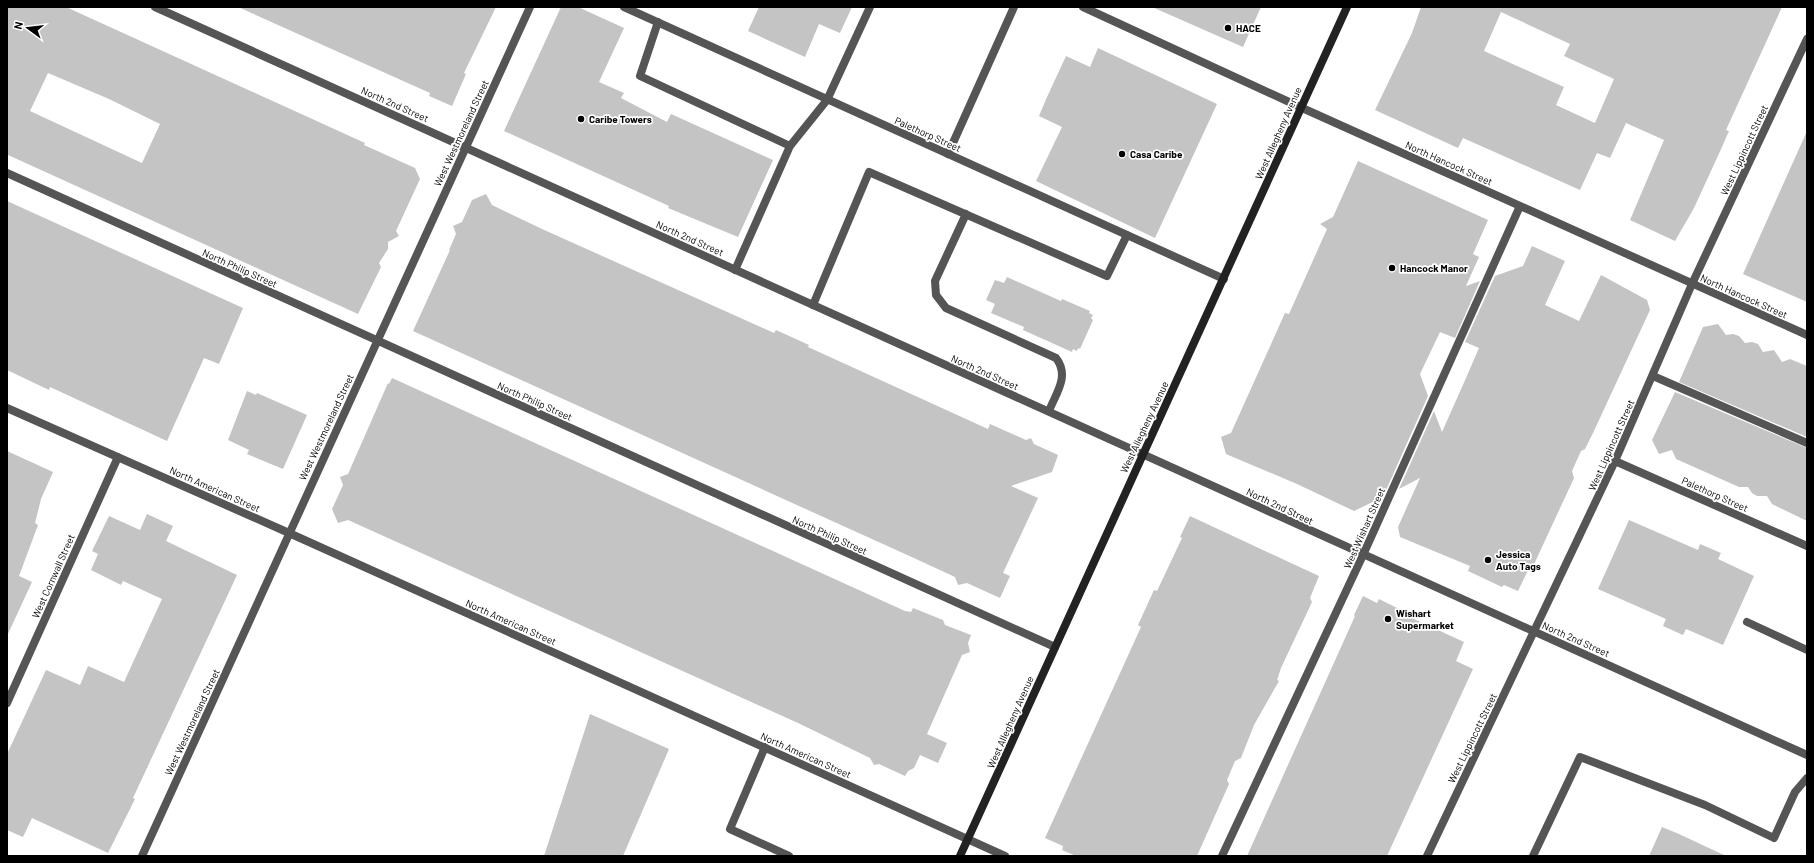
<svg xmlns="http://www.w3.org/2000/svg" width="1814" height="863" font-family="Barlow,sans-serif">
  <rect width="100%" height="100%" fill="#fff"/>
  <!-- building -->
  <path fill="#c4c4c4" fill-rule="evenodd" d="M7,7H66L365,143L364,145L415,168L420,179L396,231L399,236L388,242V249L379,263L381,267L358,314L8,155L7,157ZM48,73L109,99L160,124L142,163L30,111Z
    M238,7H496L464,73L466,74L452,106L429,96L430,93Z
    M561,7H578L624,28L599,82L624,93L621,98L667,122L671,114L773,160L738,237L668,208L669,206L504,131Z
    M759,7H852L840,33L819,24L805,57L748,31Z
    M1152,7H1261L1243,47Z
    M1421,7H1782L1726,130L1729,131L1722,147L1694,208L1675,241L1630,220L1664,140L1626,123L1610,158L1597,153L1580,190L1463,138L1458,148L1375,110L1412,33ZM1501,12L1570,44L1564,56L1614,79L1595,123L1556,105L1564,87L1484,51Z
    M1098,48L1217,104L1155,238L1036,181L1062,127L1039,116L1047,97L1066,56L1090,67Z
    M1807,131V302L1743,274Z
    M1358,161L1488,220L1473,254L1479,257L1466,286L1480,281L1455,338L1440,332L1420,374L1428,396L1383,497L1354,511L1297,484L1226,454L1221,437L1231,433L1285,313L1289,314L1327,229L1320,224L1333,217Z
    M486,194L492,205L542,229L774,333L776,330L809,345L808,347L988,429L990,424L1026,440L1031,438L1034,444L1058,455L1052,472L1011,486L1038,498L1003,573L1010,576L1000,598L967,583L958,585L955,577L916,559L413,331L450,250H449L456,234L453,226L462,222L472,200Z
    M7,201L243,308L219,364L204,358L167,441L50,387L49,390L7,370Z
    M1532,246L1565,261L1545,305L1579,321L1601,275L1647,300L1650,310L1593,433L1585,449L1581,451L1572,471L1574,478L1536,560L1533,567L1529,568L1518,591L1504,585L1502,587L1468,571L1470,566L1400,537L1398,527L1420,478L1399,489L1434,411L1442,432L1466,378L1479,348L1465,342L1495,276L1523,266Z
    M1007,277L1061,301L1062,299L1090,311L1089,313L1093,315L1091,318L1093,320L1080,349L1078,348L1077,351L1073,349L1072,352L1023,330L1024,327L991,313L995,304L986,300L995,280L1004,283Z
    M1718,324L1726,335L1733,334L1739,336L1745,343L1752,342L1758,344L1763,352L1774,350L1782,362L1790,359L1807,366V437L1679,382L1703,327Z
    M392,378L905,611L911,612L913,608L943,620L945,625L971,635L968,643L970,652L962,655L927,734L947,743L938,763L920,755L914,768L908,771L905,776L879,764L874,765L870,758L798,723L348,520L338,523L332,509L343,485L340,477L348,474L388,383L389,384Z
    M247,391L256,395L257,393L307,415L283,469L247,454L249,450L228,440Z
    M1675,392L1807,448V521L1772,504L1767,496H1757L1752,493L1748,487H1739L1676,459L1672,450L1659,454L1652,440Z
    M7,451L53,472L41,499L35,523L38,525L19,576L32,582L7,636Z
    M147,514L173,526L166,541L237,575L133,798L135,799L108,853L32,818L23,837L7,830V754L46,670L80,685L88,666L124,682L162,599L123,581L121,585L91,570L98,554L92,551L109,516L140,530Z
    M1190,516L1319,576L1310,598L1312,602L1281,668L1277,680L1279,681L1254,725L1241,758L1235,761L1227,780L1229,784L1197,856H1076L1062,850L1063,846L1045,838L1141,627L1138,625L1154,590L1157,591L1182,538L1180,537Z
    M1629,520L1698,550L1700,544L1721,553L1718,559L1754,576L1723,645L1686,629L1683,635L1663,626L1666,619L1598,589Z
    M1363,596L1377,603L1379,599L1415,617L1414,619L1464,642L1456,661L1473,669L1387,856H1247L1355,616L1354,615Z
    M590,714L669,749L623,856H544Z
    M1662,827L1679,834L1726,856H1649Z"/>
  <g fill="none" stroke-linecap="round" stroke-linejoin="round">
    <!-- service -->
    <path stroke="#555" stroke-width="8" d="M658,22L640,76L790,146
      M948,154L1014,7
      M966,214L935,281L936,295L946,308L1056,358C1070,376 1056,393 1049,411
      M735,270L790,146L827,100L870,7
      M813,305L869,172L1107,276L1127,235
      M1653,376L1807,443
      M1747,622L1807,650
      M765,747L730,829L789,856
      M1533,856L1580,757L1705,805L1774,838L1795,792L1807,778"/>
    <!-- minor -->
    <path stroke="#555" stroke-width="8" d="M624,7L1224,279
      M1083,7L1300,107L1807,335
      M7,173L1055,647
      M7,408L289,533L1005,856
      M1615,461L1807,546
      M7,703L118,457
      M142,856L530,7
      M1222,856L1363,555L1520,206
      M1427,856L1615,461L1692,284L1807,39"/>
    <!-- tertiary -->
    <path stroke="#555" stroke-width="8" d="M155,7L1807,755"/>
    <!-- secondary -->
    <path stroke="#222" stroke-width="8" d="M960,856L1347,7"/>
  </g>
  <!-- markers -->
  <g fill="#000" stroke="#fff" stroke-width="1.5">
    <circle cx="1228" cy="28" r="4"/>
    <circle cx="581" cy="119" r="4"/>
    <circle cx="1122" cy="154" r="4"/>
    <circle cx="1392" cy="268" r="4"/>
    <circle cx="1488" cy="560" r="4"/>
    <circle cx="1388" cy="619" r="4"/>
  </g>
  <g text-anchor="middle" stroke-width="3.5" stroke-linejoin="round" paint-order="stroke">
    <!-- poi labels -->
    <g font-size="10" font-weight="bold" fill="#000" stroke="#fff" text-anchor="start">
      <text x="1236" y="32">HACE</text>
      <text x="589" y="123">Caribe Towers</text>
      <text x="1130" y="158">Casa Caribe</text>
      <text x="1400" y="272">Hancock Manor</text>
      <text x="1496" y="558">Jessica<tspan x="1496" dy="12">Auto Tags</tspan></text>
      <text x="1396" y="617">Wishart<tspan x="1396" dy="12">Supermarket</tspan></text>
    </g>
    <!-- street labels -->
    <g font-size="10" fill="#000" stroke="#fff">
      <text transform="translate(395 104) rotate(24)" y="4">North 2nd Street</text>
      <text transform="translate(461 133) rotate(-65)" y="4">West Westmoreland Street</text>
      <text transform="translate(1278 133) rotate(-66)" y="4">West Allegheny Avenue</text>
      <text transform="translate(928 134) rotate(24)" y="4">Palethorp Street</text>
      <text transform="translate(1744 150) rotate(-65)" y="4">West Lippincott Street</text>
      <text transform="translate(1449 163) rotate(24)" y="4">North Hancock Street</text>
      <text transform="translate(690 238) rotate(24)" y="4">North 2nd Street</text>
      <text transform="translate(240 268) rotate(24)" y="4">North Philip Street</text>
      <text transform="translate(1744 296) rotate(24)" y="4">North Hancock Street</text>
      <text transform="translate(985 372) rotate(24)" y="4">North 2nd Street</text>
      <text transform="translate(535 401) rotate(24)" y="4">North Philip Street</text>
      <text transform="translate(326 427) rotate(-65)" y="4">West Westmoreland Street</text>
      <text transform="translate(1144 427) rotate(-65)" y="4">West Allegheny Avenue</text>
      <text transform="translate(1611 445) rotate(-66)" y="4">West Lippincott Street</text>
      <text transform="translate(215 489) rotate(24)" y="4">North American Street</text>
      <text transform="translate(1715 494) rotate(24)" y="4">Palethorp Street</text>
      <text transform="translate(1280 506) rotate(25)" y="4">North 2nd Street</text>
      <text transform="translate(1364 528) rotate(-66)" y="4">West Wishart Street</text>
      <text transform="translate(830 535) rotate(24)" y="4">North Philip Street</text>
      <text transform="translate(53 576) rotate(-66)" y="4">West Cornwall Street</text>
      <text transform="translate(511 622) rotate(24)" y="4">North American Street</text>
      <text transform="translate(1576 639) rotate(24)" y="4">North 2nd Street</text>
      <text transform="translate(192 722) rotate(-65)" y="4">West Westmoreland Street</text>
      <text transform="translate(1010 722) rotate(-66)" y="4">West Allegheny Avenue</text>
      <text transform="translate(1472 738) rotate(-64)" y="4">West Lippincott Street</text>
      <text transform="translate(806 755) rotate(24)" y="4">North American Street</text>
    </g>
  </g>
  <!-- border -->
  <rect width="1814" height="863" fill="none" stroke="#000000" stroke-width="16"/>
  <!-- north arrow -->
  <g transform="translate(28 28) rotate(285)" stroke="#ffffff" stroke-width="3" paint-order="stroke">
  <path d="M0-3L7 15L0 10L-7 15Z" fill="#000000"/>
  <text y="-6" font-size="11" font-weight="bold" text-anchor="middle" fill="#000000">N</text>
  </g>
</svg>
